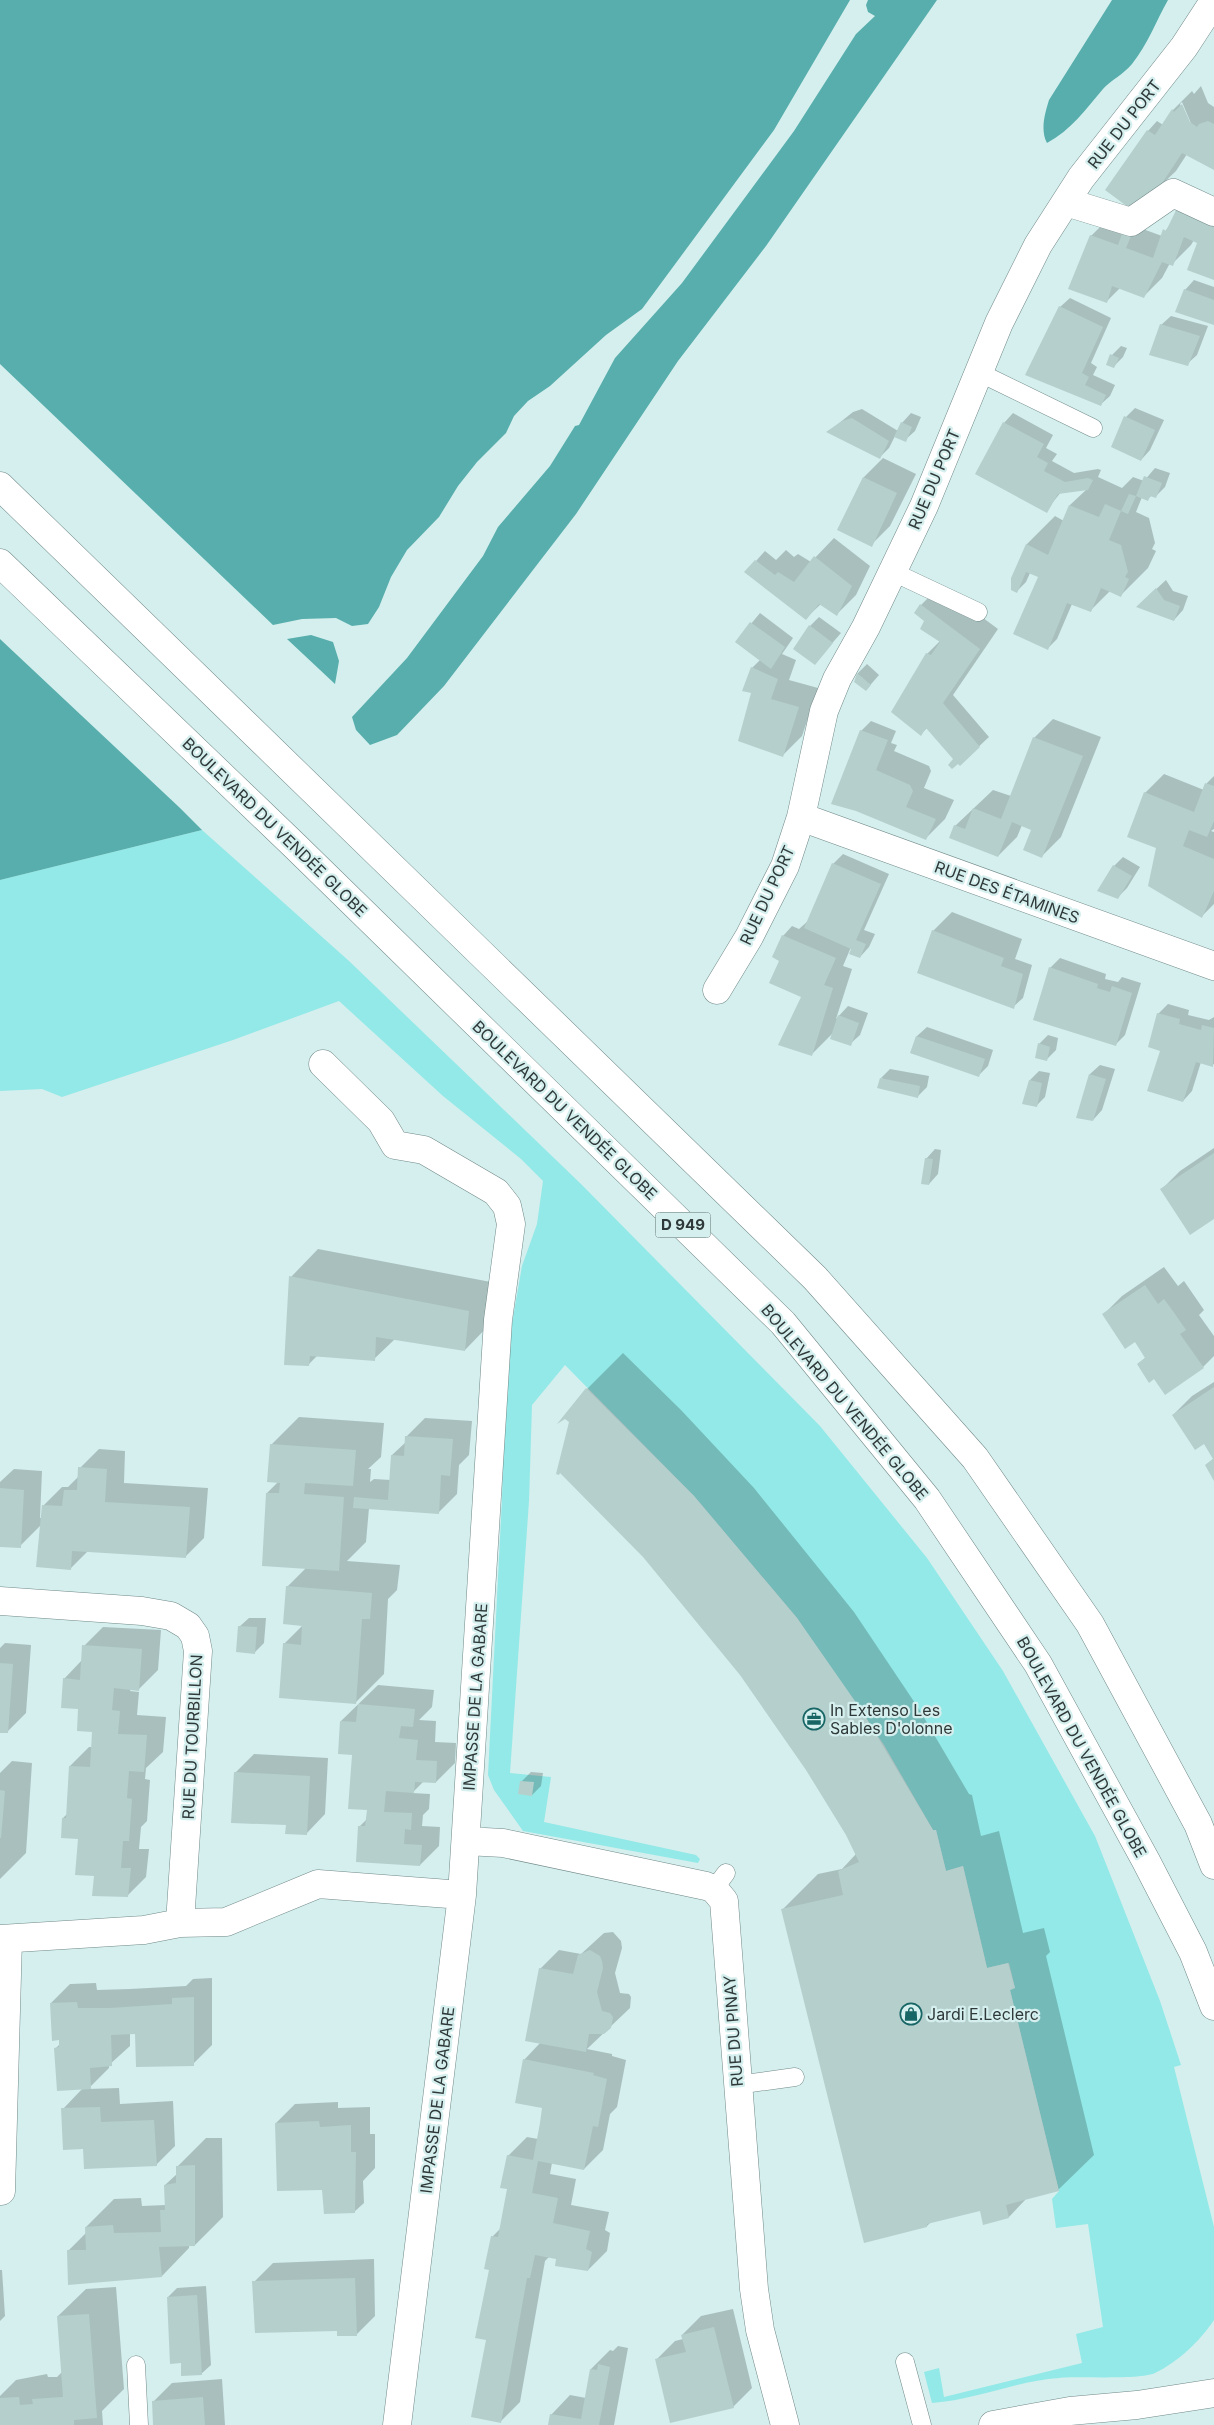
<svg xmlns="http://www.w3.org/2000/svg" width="1214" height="2425" font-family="Inter,sans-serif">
  <rect width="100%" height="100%" fill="#d4efee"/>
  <!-- green -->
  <path fill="#92e9e7" d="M202,830L349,961L581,1184L820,1426L927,1558L1003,1671L1095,1836L1160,2001L1181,2065L1174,2067L1214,2227V2320C1200,2341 1178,2362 1155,2373C1141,2380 1079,2376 1059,2378C1016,2381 976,2400 932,2403L924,2372L939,2368L944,2397L1082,2363L1076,2334L1103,2327L1088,2224L1056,2228L1052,2199L1059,2191L1010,1990L1015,1988L1009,1963L987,1968L963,1866L946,1871L936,1830H933L884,1745L797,1618L694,1496L565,1365L532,1405L529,1501L510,1773L551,1777L544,1822L696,1855L700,1859L698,1863L523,1831L494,1790L488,1775L502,1499L506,1358L522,1266L537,1224L543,1181L521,1159L443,1096L339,1001L233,1040L62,1097L42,1089L0,1091V880Z"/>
  <!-- water -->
  <path fill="#57aeac" d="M0,0H850L774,130L642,309L606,335L550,386L528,401L514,416L506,433L477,462L458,486L439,517L407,550L391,577L379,607L368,624L352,626L336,618L302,619L273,625L0,364Z
    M868,0H937L766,246L678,361L576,514L444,686L397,735L370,745L356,730L352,717L407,658L483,556L498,527L550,466L575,426L579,425L615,358L682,283L794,131L856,34L875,16L868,12L866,5Z
    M1112,0H1168C1156,21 1148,44 1132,64C1124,74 1111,80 1103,89C1086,109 1071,130 1047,143C1040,130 1045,113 1049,100Z
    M311,635L333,642L339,661L335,684L287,639Z
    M0,639L180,808L202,830L0,880Z"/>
  <!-- shadow -->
  <path fill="#0003" fill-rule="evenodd" d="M1201,86L1208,103L1214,107V168L1187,154L1176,171L1156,190L1148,131L1157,121L1163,125L1173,110L1192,91L1194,94ZM1182,102L1193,128L1191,129L1180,104Z
    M1214,209V279L1199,242L1194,240L1191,245L1172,264L1170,263L1162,278L1143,297L1120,288L1106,302L1091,236L1110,217L1162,236L1171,223Z
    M1194,280L1214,287V324L1185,290Z
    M1070,298L1111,318L1091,363L1097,367L1093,375L1115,385L1110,396L1100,405L1027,374L1060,307Z
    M1171,316L1208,326L1197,355L1187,364L1161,325Z
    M1121,346L1127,348L1123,357L1114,366L1112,355Z
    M1135,408L1164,420L1150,450L1141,460L1126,417Z
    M862,409L898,431L902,423L911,413L921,417L915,431L905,440L895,436L889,448L880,457L828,432L853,412Z
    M1013,413L1053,435L1046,448L1057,454L1052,461L1074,473L1098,469L1101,470L1098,477L1122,488L1133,477L1144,481L1155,468L1170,473L1165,487L1155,497L1152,495L1147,500L1142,497L1136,512L1149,518L1155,543L1152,549L1156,551L1148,568L1120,596L1110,591L1091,610L1072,604L1057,639L1048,648L1040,576L1030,573L1026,582L1017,591L1012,578L1027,544L1055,516L1064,521L1070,505L1087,489L1061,492L1046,511L1004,423Z
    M883,458L916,474L890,526L871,545L838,529L864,477Z
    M834,538L870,566L856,595L837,614L821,604L806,618L756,561L765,551L776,560L786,550L794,557L798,554L811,562Z
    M1166,580L1173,591L1188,596L1183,610L1174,620L1138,606Z
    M940,586L998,629L953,695L989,737L960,764L927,728L921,734L927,654L940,641L926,621L921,605Z
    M760,613L793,638L782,654L796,660L789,680L818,688L802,736L783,755L753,692L752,668L760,660L736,642Z
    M819,617L841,633L815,663L810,626Z
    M867,664L879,675L866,690L856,681L858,673Z
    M1053,719L1101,737L1061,837L1042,856L1033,829L1022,825L1017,837L998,856L955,826L993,790L1011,796L1034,738Z
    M871,721L896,731L891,743L897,745L894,751L929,766L931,771L924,788L954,800L945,819L926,838L857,810L861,731Z
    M1164,774L1204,790L1207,783L1214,776V829L1211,831L1214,832V904L1201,917L1157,848L1145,793Z
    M843,854L889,874L864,930L875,934L869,947L860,957L851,947L843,966L852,969L836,1019L848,1006L868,1013L860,1035L850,1044L833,1033L811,1055L802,997L780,960L783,936L792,926L799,929L808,921L833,864Z
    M1123,857L1140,867L1127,888L1118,897L1114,866Z
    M952,912L1022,939L1015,959L1032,965L1023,998L1013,1007L933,931Z
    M1060,958L1106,974L1105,979L1118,982L1122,977L1141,983L1125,1035L1116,1044L1050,968Z
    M1168,1004L1189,1010L1188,1015L1209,1020L1214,1017V1064L1212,1065L1201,1062L1192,1091L1183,1101L1161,1050L1158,1014Z
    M927,1027L993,1050L988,1066L979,1075L911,1053L917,1036Z
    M1048,1035L1058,1038L1056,1050L1046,1060L1039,1044Z
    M1100,1065L1115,1069L1102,1110L1093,1120L1090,1074Z
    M890,1069L929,1076L927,1087L918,1096L881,1078Z
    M1039,1071L1050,1073L1045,1097L1036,1106L1030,1080Z
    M1214,1148V1217L1161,1190L1180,1171Z
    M935,1149L941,1150L938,1174L929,1184L926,1159Z
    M318,1249L496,1283L492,1322L465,1350L395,1339L374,1359L317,1356L309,1364L291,1277Z
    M1164,1267L1178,1286L1184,1281L1204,1310L1199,1315L1214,1336V1356L1203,1367L1166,1393L1154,1378L1138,1364L1146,1357L1135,1341L1103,1315L1122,1296Z
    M623,1353L681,1410L754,1488L854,1612L919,1709L969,1794L972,1795L981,1836L999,1831L1023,1933L1044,1928L1050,1952L1046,1956L1094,2155L1058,2190L1027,2198L1009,2217L981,2209L931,2222L927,2226L782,1910L818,1874L842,1869L856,1854L847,1834L786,1737L570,1422L565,1417L562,1420L587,1389Z
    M1214,1382V1478L1206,1465L1214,1458L1204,1442L1173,1415L1192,1396Z
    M299,1417L384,1423L381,1457L368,1469H371L370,1482L374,1479L391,1480L392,1455L406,1442V1437L425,1418L472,1421L469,1455L459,1465L457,1494L438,1513L369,1508L366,1542L347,1561L400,1565L397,1590L388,1599L384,1674L356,1702L284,1644L303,1625L287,1587L306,1568L267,1493L279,1481L271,1445Z
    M99,1449L125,1451L124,1483L208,1488L204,1538L185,1557L88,1551L71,1568L41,1525L20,1546L0,1545V1482L14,1469L42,1471L40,1518H42L43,1506L62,1487H68L79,1476L80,1468Z
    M249,1618H266L264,1643L255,1652L239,1627Z
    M103,1627L161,1630L158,1670L139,1689H131L130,1691L139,1692L137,1715L166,1717L163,1752L146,1768L145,1779L150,1780L147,1821L141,1827L139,1849H149L146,1877L127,1896L95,1875L79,1838L63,1818L68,1813L70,1766L89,1747H92L93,1731L64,1679L82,1660L84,1646Z
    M5,1643L31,1645L26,1713L7,1732H0V1648Z
    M378,1685L434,1690L432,1707L419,1720L436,1721L435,1742L456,1743L455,1763L436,1782L424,1781L412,1793L430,1794L429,1809L423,1815L422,1826L440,1827L439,1846L420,1865L360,1826L367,1819L368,1809L353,1754L341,1721Z
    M254,1754L328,1758L325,1814L306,1834L235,1773Z
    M12,1761L32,1763L26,1853L0,1879V1773Z
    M531,1772L543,1773L541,1786L532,1795L521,1782Z
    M613,1932L621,1941L622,1948L615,1973L620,1993L629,1994L631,1997L630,2008L587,2049L612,2054V2056L626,2060L617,2107L610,2114L603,2150L584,2169L552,2163L550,2174L576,2179L571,2205L609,2212L605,2230L610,2233L607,2251L588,2270L557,2258L549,2257L545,2261L520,2402L501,2421L487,2339L492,2237L501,2228L508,2188V2156L527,2137L538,2139L543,2109L524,2060L541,2042L540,1969L559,1950L581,1954L604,1933Z
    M212,1978V2045L193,2064L136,2033H130V2046L109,2065V2068L88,2089L119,2088L120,2104L173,2101L175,2146L156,2165L84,2148L63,2109L83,2088L56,2048L60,2044L51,2003L70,1984L96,1983L97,1990L130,1989L186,1986L193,1979Z
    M338,2102V2108L370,2107V2134H375V2168L363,2181L364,2203L354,2212L323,2191L276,2123L295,2104Z
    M206,2138H222L223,2217L195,2245H189V2248L162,2276L68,2251L86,2233V2227L114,2199L141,2198L142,2206L166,2205L165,2185L178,2173V2166Z
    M374,2259L375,2316L356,2335L338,2330L254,2282L273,2263Z
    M0,2270H2L5,2316L0,2321Z
    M206,2286L211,2365L201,2374L182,2362L168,2297L177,2288Z
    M116,2287L124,2389L102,2411L103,2425H0V2396L16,2380L47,2374L48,2377H57L62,2372L58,2316L86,2289Z
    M733,2309L752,2388L733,2407L656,2360L675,2341L683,2339L682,2335L701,2316Z
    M618,2346L628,2348L614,2425H549L551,2415L570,2395L586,2398L591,2369L610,2350L613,2351Z
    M222,2379L225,2425H154L153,2402L172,2383Z"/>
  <!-- building -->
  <path fill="#b5cfcd" d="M1182,104L1190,122L1197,127L1199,124L1208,121L1214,124V170L1182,153L1157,191L1128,207L1105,190L1147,130L1155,135L1172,109L1174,112Z
    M1178,206L1214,223V280L1187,270L1197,243L1184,237L1173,266L1162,262L1144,298L1112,286L1107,303L1068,289L1090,235L1118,245L1122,234L1131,236L1126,248L1153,258L1163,229L1166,231Z
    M1184,289L1214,300V325L1175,312Z
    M1059,306L1103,327L1082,373L1089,377L1085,385L1106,395L1101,406L1025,375Z
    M1160,324L1200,336L1188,366L1149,355Z
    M1110,354L1119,358L1114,368L1106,365Z
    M1124,416L1155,430L1141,461L1111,447Z
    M852,418L889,441L880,459L826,432L842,421Z
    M901,422L912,427L906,442L894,437Z
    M1003,422L1044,444L1037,457L1048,463L1044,471L1065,482L1088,478L1093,480L1088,490L1058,494L1047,513L975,474Z
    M1144,476L1162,483L1156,498L1150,496L1148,501L1136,496Z
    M863,477L897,493L872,547L837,530Z
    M1129,494L1136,496L1128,514L1121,511Z
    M1105,504L1121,511L1109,540L1121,545L1128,572L1125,577L1129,579L1121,597L1101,588L1091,612L1067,603L1048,650L1013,634L1038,577L1026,572L1017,593L1011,590V578L1026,544L1048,555L1069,505L1099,517Z
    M814,556L852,586L837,616L819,604L806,620L744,572L755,560L775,575L778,572L794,582Z
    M1156,588L1164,600L1180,606L1174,621L1136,607Z
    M920,604L980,649L943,703L980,747L960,766L958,764L952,769L948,765L953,759L926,728L921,736L891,712L926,653L931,655L940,642L920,629L924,621L914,613Z
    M750,622L785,647L771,669L735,642Z
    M809,625L833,643L815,665L793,649Z
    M751,667L778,679L771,699L799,707L783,757L738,741L751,693L742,691Z
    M857,673L871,685L866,691L854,682Z
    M860,730L888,740L876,770L910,785L913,791L906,807L936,819L926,840L856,811L831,804Z
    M1033,737L1083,756L1042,858L1023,850L1031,830L1012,822L998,857L949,838L954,825L965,829L973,808L1001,819Z
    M1205,783L1214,786V821L1207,837L1189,830L1183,846L1214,859V891L1202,918L1148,886L1156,848L1127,837L1144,792L1194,812Z
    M832,863L881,884L856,940L866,944L860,958L849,954L851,949L804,928Z
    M1113,865L1132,876L1118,899L1097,891Z
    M932,930L1004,958L1001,966L1023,974L1014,1009L917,973Z
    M782,935L836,958L824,985L833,988L812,1056L778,1045L801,997L769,983L779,961L772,957Z
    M1049,967L1098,984L1097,988L1110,992L1112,986L1132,993L1116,1046L1033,1020Z
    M1157,1013L1180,1019L1179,1024L1201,1030L1202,1025L1214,1028L1213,1067L1196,1062L1183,1102L1147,1091L1160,1051L1148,1047Z
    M838,1015L859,1023L851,1046L830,1039Z
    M916,1036L985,1059L979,1077L910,1053Z
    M1038,1043L1050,1047L1047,1061L1035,1058Z
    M1089,1074L1106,1079L1093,1121L1076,1118Z
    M880,1078L920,1086L918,1098L877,1088Z
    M1029,1080L1042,1083L1037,1107L1022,1104Z
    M1214,1153V1219L1190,1235L1160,1189Z
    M925,1158L933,1159L929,1185L921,1184Z
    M289,1276L469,1311L465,1351L376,1337L375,1361L310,1356L309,1366L284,1365Z
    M1145,1285L1158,1304L1164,1299L1175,1314L1186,1330L1180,1334L1204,1368L1165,1395L1154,1379L1149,1383L1137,1364L1145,1358L1135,1342L1125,1349L1102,1314Z
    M1214,1387V1481L1205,1465L1213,1459L1204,1444L1195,1450L1172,1415Z
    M586,1388L694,1496L797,1618L864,1714L933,1830H936L946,1871L963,1866L987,1968L1008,1963L1015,1988L1010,1990L1059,2191L1006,2205L1009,2218L983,2225L980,2211L927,2224V2227L864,2243L781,1909L843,1895L838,1871L859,1862L846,1835L806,1770L740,1675L643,1557L560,1473L559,1475L556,1474L569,1422L565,1419L557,1424Z
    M405,1436L453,1439L450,1476L441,1475L439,1514L353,1508L354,1497L388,1500L391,1455L404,1456Z
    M270,1444L356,1450L353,1486L305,1483L304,1494L344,1497L339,1571L262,1566L266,1493H279L280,1483L267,1482Z
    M78,1467L107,1469L105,1502L190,1507L186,1558L72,1551L71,1570L36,1567L42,1505L62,1506L64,1490H77Z
    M0,1488L24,1490L21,1548L0,1547Z
    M286,1586L372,1593L370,1619H362L356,1704L279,1698L283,1643L301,1645L302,1626L283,1624Z
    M238,1626L257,1627L255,1654L236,1652Z
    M82,1645L142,1649L139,1691L114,1688L112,1710L120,1711L118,1734L147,1735L144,1772L129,1771L127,1798L132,1799L129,1841H123L121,1868H131L128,1897L92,1896L94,1876L75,1875L78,1839L61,1838L62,1818H66L69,1766L90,1767L92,1732L77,1731L78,1709L61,1708L63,1678L80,1680Z
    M0,1663L13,1664L8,1733H0Z
    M358,1704L415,1709L413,1727L401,1726L399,1738L418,1740L416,1760L437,1761L436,1783L415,1782L414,1793L386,1791L384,1812L412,1813L411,1830L405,1829L404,1844L422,1845L420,1866L356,1862L358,1826H365L367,1810L348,1809L352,1755L338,1754L340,1721L356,1722Z
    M234,1772L310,1776L307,1835L285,1834L286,1825L231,1823Z
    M520,1781L534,1782L532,1796L518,1794Z
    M0,1790L5,1791L1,1838H0Z
    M590,1950L600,1956L602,1961L603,1968L597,1992L602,2011L610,2013L613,2017L611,2028L604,2034H589L586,2052L525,2041L539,1968L573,1974L578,1955Z
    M194,1997V2066L136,2067L135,2034L111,2035L112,2066L90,2068L91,2089L57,2091L54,2048L59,2047V2040L52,2041L50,2003L77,2002L78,2008H110L172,2004V1998Z
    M523,2059L594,2073L593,2075L607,2079L598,2127L593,2126L584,2170L538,2161L532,2193L558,2198L553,2223L590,2231L586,2249L592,2252L588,2271L555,2266L556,2259L535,2255L530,2278H527L501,2423L471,2417L486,2340L475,2338L489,2270L484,2269L491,2236L498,2237L507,2189L500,2188L507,2155L533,2160L540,2123L542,2108L515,2103Z
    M100,2107L101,2122L154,2120L157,2166L84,2169L83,2149L63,2150L61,2108Z
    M319,2121L320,2127L351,2125V2152H356L355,2213L324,2214L322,2190L277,2191L275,2123Z
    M195,2165V2246L159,2247L162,2277L68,2285L67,2250H86L85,2227L113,2225L114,2233L161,2232L160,2210H165L164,2185L176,2183V2166Z
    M355,2278L357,2336H337V2331L255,2333L252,2281Z
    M197,2295L202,2375L181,2376V2363L170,2364L167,2297Z
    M89,2314L97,2418L74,2420V2425H0V2398L19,2397L20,2405L33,2404L32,2399L63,2397L57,2316Z
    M714,2327L734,2408L670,2423L655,2359L686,2352L681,2335Z
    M598,2364L610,2367L599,2425H548L550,2414L581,2419L590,2369L597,2370Z
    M203,2397L205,2425H153L152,2401Z"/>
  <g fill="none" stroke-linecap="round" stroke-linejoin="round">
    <!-- service casing -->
    <g stroke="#718988" stroke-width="19">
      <path id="service" d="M978,372L1093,428
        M893,572L978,612
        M714,1889L726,1873
        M737,2085L795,2077
        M905,2362L922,2425
        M136,2365L139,2425"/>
    </g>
    <!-- minor casing -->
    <g stroke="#718988" stroke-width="29">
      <path id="minor" d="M1066,202L1131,222L1173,193L1214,212
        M801,817L1214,966
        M717,990L749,937L785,866L801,817L824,711L837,679L866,627L924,506L999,323L1038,245L1081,178L1184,47L1214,1
        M323,1064L381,1121L395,1145L424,1150L496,1192L507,1206L511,1224L498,1320L462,1895L397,2425
        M0,1601L142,1611L171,1616L188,1626L195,1636L198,1651L180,1923
        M466,1841L503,1843L706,1886L714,1889L724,1901L754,2289L760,2330L785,2425
        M0,1939L144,1930L180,1923L226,1922L318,1884L462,1895
        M1,2191L8,1939"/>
    </g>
    <!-- tertiary casing -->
    <g stroke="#718988" stroke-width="29">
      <path id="tertiary" d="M993,2425L1070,2411L1137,2405L1214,2393"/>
    </g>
    <!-- primary casing -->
    <g stroke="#718988" stroke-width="29">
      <path id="primary" d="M0,486L815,1278L975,1458L1090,1624L1198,1824L1214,1865
        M0,563L295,846L783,1323L927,1499L1038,1664L1146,1861L1193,1952L1214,2006"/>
    </g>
    <!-- service -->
    <use href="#service" stroke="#fff" stroke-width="18"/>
    <!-- minor -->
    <use href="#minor" stroke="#fff" stroke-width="28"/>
    <!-- tertiary -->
    <use href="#tertiary" stroke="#fff" stroke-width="28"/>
    <!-- primary -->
    <use href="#primary" stroke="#fff" stroke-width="28"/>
  </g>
  <!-- icons -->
  <defs>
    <g id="office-ring" transform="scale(1.125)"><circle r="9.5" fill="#d4efee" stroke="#176564" stroke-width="1.5"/><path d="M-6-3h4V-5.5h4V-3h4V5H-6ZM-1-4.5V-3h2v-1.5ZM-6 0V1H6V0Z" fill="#176564"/></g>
    <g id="shop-ring" transform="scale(1.125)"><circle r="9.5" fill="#d4efee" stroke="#176564" stroke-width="1.5"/><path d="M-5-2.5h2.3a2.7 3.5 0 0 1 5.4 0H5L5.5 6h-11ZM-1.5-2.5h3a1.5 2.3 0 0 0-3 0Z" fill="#176564"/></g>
  </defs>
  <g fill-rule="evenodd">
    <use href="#office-ring" x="814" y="1719"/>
    <use href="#shop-ring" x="911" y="2014"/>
  </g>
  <g text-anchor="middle" stroke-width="4.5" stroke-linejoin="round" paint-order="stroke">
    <!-- shield labels -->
    <rect fill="#d4efee" stroke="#60706f" stroke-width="1" x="655.5" y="1212.5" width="55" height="25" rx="4"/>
    <g font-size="15" font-weight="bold" fill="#2f3939">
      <text x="683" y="1230">D 949</text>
    </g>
    <!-- street labels -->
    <g font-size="16" fill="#2f3939" stroke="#d4efee">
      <text transform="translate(1124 124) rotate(-52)" y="6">RUE DU PORT</text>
      <text transform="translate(934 479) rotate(-67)" y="6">RUE DU PORT</text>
      <text transform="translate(275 827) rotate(44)" y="6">BOULEVARD DU VENDÉE GLOBE</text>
      <text transform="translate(1007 892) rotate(20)" y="6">RUE DES ÉTAMINES</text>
      <text transform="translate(767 895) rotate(-65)" y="6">RUE DU PORT</text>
      <text transform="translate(565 1110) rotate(44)" y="6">BOULEVARD DU VENDÉE GLOBE</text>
      <text transform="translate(845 1402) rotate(50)" y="6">BOULEVARD DU VENDÉE GLOBE</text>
      <text transform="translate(475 1697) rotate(-86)" y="6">IMPASSE DE LA GABARE</text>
      <text transform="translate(192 1737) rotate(-87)" y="6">RUE DU TOURBILLON</text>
      <text transform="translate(1082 1747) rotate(61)" y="6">BOULEVARD DU VENDÉE GLOBE</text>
      <text transform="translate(733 2031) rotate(-94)" y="6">RUE DU PINAY</text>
      <text transform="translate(437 2100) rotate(-83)" y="6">IMPASSE DE LA GABARE</text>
    </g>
    <!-- poi labels -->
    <g font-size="16" fill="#2f3939" stroke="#d4efee" text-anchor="start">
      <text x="830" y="1716">In Extenso Les<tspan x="830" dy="18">Sables D'olonne</tspan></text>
      <text x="927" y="2020">Jardi E.Leclerc</text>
    </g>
  </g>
</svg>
